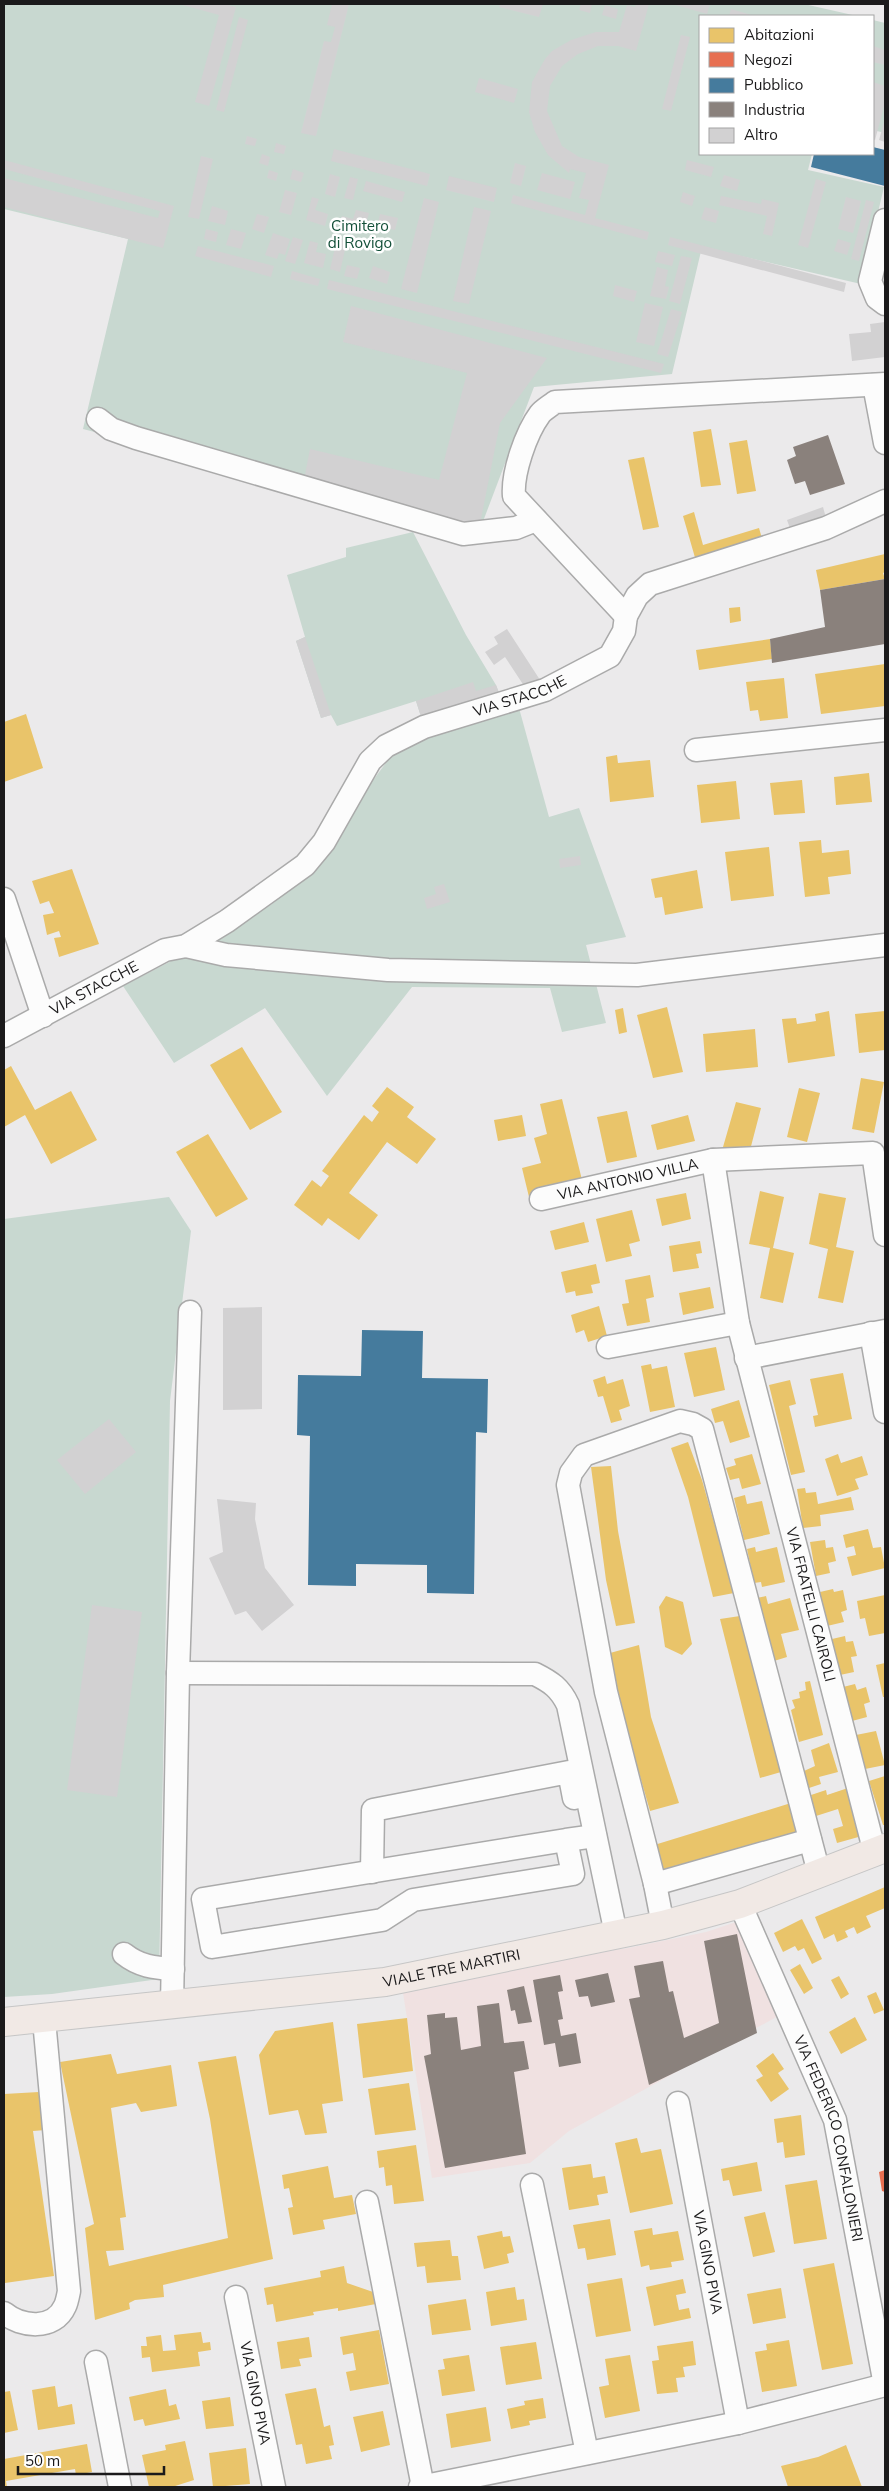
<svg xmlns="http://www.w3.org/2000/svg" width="889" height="2491" font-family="Mulish,sans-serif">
  <rect width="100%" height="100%" fill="#ebeaeb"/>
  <!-- industrial -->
  <path fill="#f0e1e1" d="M736,1922L780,2015L569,2131L530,2163L432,2178L401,1980L628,1948L706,1932Z"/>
  <!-- green -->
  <path fill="#c8d8d0" d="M4,4H804L857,16H700V154H812L808,170L884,187L861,284L702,247L672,374L534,387L479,532L83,429L128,239L4,209Z
    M873,20L885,23V133L873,130Z
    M413,532L466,635L496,685L501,698L423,723L416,701L337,726L331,715L321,718L296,641L305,637L287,575L346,557V548Z
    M519,708L549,817L579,808L626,937L586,945L606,1023L562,1032L550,988L412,987L327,1096L265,1008L174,1063L123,986L233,929L272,904L297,883L391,756L417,738Z
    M169,1197L191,1231L170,1401L159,1979L52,1994L4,1997V1219Z"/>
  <!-- homes -->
  <path fill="#e9c46a" d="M711,429L721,485L701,487L693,432Z
    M747,440L756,491L737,494L729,443Z
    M644,457L659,527L643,530L628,460Z
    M694,512L703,545L759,528L763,542L696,561L683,516Z
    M885,554V572L883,573L885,579L820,590L816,570Z
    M740,607L741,621L730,623L729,608Z
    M770,639L772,659L699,670L696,650Z
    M885,664V706L821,714L815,674Z
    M784,678L788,718L760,721L758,710L750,711L746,682Z
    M26,714L43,768L4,782V722Z
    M617,755L618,763L650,760L654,797L610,802L606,757Z
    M869,773L872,802L836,805L834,777Z
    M802,780L805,813L774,815L770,783Z
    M736,781L740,819L701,823L697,785Z
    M821,840L822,853L849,850L851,874L828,877L830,894L805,897L799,842Z
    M769,847L774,896L731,901L725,852Z
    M72,869L99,944L59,957L54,938L61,937L59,931L47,935L43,915L54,913L49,901L40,904L32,881Z
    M697,870L703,908L665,915L662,897L655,898L651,879Z
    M667,1007L683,1072L653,1078L637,1015Z
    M623,1008L627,1032L619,1034L615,1010Z
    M829,1011L835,1056L788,1063L782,1019L796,1018L797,1024L816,1021L815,1014Z
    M885,1011V1050L859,1053L855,1014Z
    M755,1029L758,1067L706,1072L703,1034Z
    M242,1047L282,1112L250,1130L210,1065Z
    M11,1066L35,1110L71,1091L97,1140L51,1164L25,1115L4,1127V1070Z
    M861,1078L884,1082L874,1133L852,1129Z
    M387,1087L414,1107L407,1117L436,1139L417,1164L387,1142L349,1193L378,1215L359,1240L328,1218L322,1226L294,1205L312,1180L321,1187L329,1176L322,1171L364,1115L372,1122L379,1112L372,1106Z
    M799,1088L820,1093L807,1142L787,1137Z
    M562,1099L583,1184L529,1197L522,1168L541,1163L534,1138L547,1134L540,1104Z
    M736,1102L761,1108L749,1154L723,1147Z
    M627,1111L637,1157L607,1163L597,1117Z
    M522,1115L526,1136L498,1141L494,1120Z
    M688,1115L695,1141L657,1150L651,1125Z
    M208,1134L248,1199L216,1217L176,1152Z
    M760,1191L784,1197L773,1248L794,1253L783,1303L760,1298L770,1248L749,1244Z
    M686,1193L691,1219L662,1226L656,1199Z
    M819,1193L846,1198L836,1247L854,1251L843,1303L818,1298L828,1249L809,1244Z
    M632,1210L640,1241L629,1244L632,1256L606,1262L596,1219Z
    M584,1222L589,1242L555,1250L550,1231Z
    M700,1241L702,1253L696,1254L699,1268L673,1272L669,1246Z
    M596,1264L600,1283L591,1285L593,1293L576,1296L575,1291L566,1293L561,1272Z
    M650,1275L654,1297L646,1299L650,1322L627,1326L622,1304L629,1303L625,1280Z
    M710,1287L714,1308L683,1315L679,1293Z
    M599,1306L607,1336L588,1342L584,1330L576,1333L571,1315Z
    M716,1347L725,1390L694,1397L684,1353Z
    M651,1364L652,1369L667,1366L675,1407L650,1412L641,1366Z
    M843,1373L852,1419L815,1427L813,1416L818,1415L810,1379Z
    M605,1376L607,1384L623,1379L630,1406L619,1410L622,1420L611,1423L603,1396L598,1397L593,1380Z
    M790,1380L796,1404L789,1406L805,1472L791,1475L769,1385Z
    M739,1400L750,1437L730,1443L723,1421L715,1423L711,1409Z
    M688,1442L702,1480L734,1593L713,1597L688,1497L671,1448Z
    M752,1454L761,1484L742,1489L739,1478L730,1480L726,1468L736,1465L734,1459Z
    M838,1454L841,1463L862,1456L868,1475L855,1479L859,1489L837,1496L825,1459Z
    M611,1466L618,1531L635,1623L616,1626L606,1580L591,1467Z
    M805,1488L806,1493L816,1492L818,1504L851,1497L854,1510L820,1515L821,1526L803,1528L797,1489Z
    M745,1495L747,1504L762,1501L770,1534L744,1540L734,1498Z
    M868,1529L873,1548L881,1547L885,1568L852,1576L847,1557L856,1555L854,1546L846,1548L843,1535Z
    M825,1540L826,1548L833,1547L836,1561L828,1563L830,1573L816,1576L810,1542Z
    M755,1547L756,1552L777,1547L785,1582L762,1587L761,1582L754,1583L747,1549Z
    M833,1589L834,1592L843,1590L847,1610L841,1612L844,1622L827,1626L820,1592Z
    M885,1595V1633L869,1636L865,1618L860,1619L857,1601Z
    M666,1596L683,1602L692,1644L682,1655L665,1647L659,1607Z
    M766,1596L768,1604L790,1598L799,1630L781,1634L787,1657L774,1661L757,1598Z
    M740,1616L781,1772L760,1778L720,1619Z
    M845,1636L846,1642L853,1641L857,1656L851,1657L854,1672L840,1675L832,1639Z
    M639,1645L651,1717L679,1803L650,1811L625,1724L610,1653Z
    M885,1663V1697H883L876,1665Z
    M810,1681L823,1735L799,1742L791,1710L795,1708L792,1700L800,1698L799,1692L806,1690L805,1682Z
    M855,1684L857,1690L866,1687L870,1702L864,1704L867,1717L852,1721L843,1687Z
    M876,1731L885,1765L860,1770L851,1736Z
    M829,1743L838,1772L819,1777L821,1784L809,1788L804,1771L815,1766L811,1750Z
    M885,1776V1825H883L869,1781Z
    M848,1788L862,1836L837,1843L833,1829L843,1826L838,1809L816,1816L811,1795L826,1790L827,1795Z
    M791,1803L801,1838L663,1879L651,1846Z
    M885,1887V1908L866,1916L871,1927L857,1934L854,1927L845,1931L848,1937L837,1942L834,1934L824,1939L815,1917Z
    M802,1919L822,1959L812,1964L804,1948L798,1951L795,1946L783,1952L774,1933Z
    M800,1964L813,1988L804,1994L790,1970Z
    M839,1976L849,1994L841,1999L831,1980Z
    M876,1992L884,2010L874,2014L867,1996Z
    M855,2017L867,2040L841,2054L829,2032Z
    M407,2018L413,2071L363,2078L357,2024Z
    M333,2022L343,2101L322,2104L327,2133L305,2135L298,2110L269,2115L259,2055L275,2031Z
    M773,2053L784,2069L778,2073L789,2089L771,2102L756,2080L763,2076L756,2066Z
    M111,2054L117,2074L171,2065L177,2106L141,2112L136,2103L111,2108L126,2217L120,2218L124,2250L106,2251L109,2266L228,2238L210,2119L198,2062L236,2056L273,2259L163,2285L164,2297L135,2300L129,2303L130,2309L95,2320L85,2228L94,2224L60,2062Z
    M409,2083L416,2130L375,2135L368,2089Z
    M39,2092L46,2130L33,2131L54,2276L5,2283L4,2094Z
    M801,2115L805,2155L785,2158L783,2142L777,2143L774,2119Z
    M637,2138L641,2153L661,2149L673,2204L630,2213L615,2143Z
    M416,2145L424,2201L394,2204L392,2185L386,2186L384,2167L379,2168L377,2151Z
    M757,2162L762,2191L733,2196L729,2180L723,2181L721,2169Z
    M591,2164L593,2178L605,2176L608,2193L597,2195L599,2205L569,2210L562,2168Z
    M328,2166L334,2198L352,2195L356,2214L323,2220L325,2229L293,2235L288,2208L293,2207L289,2188L284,2189L282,2175Z
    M817,2180L827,2239L794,2244L785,2185Z
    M765,2212L775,2252L753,2257L744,2217Z
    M610,2219L616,2255L587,2260L585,2248L578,2249L573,2225Z
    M652,2228L653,2235L678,2231L684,2260L671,2262L672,2267L650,2270L649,2265L641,2267L634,2231Z
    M502,2231L503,2237L510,2236L514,2252L507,2254L509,2263L484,2269L477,2236Z
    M450,2240L452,2256H458L461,2280L427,2283L425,2266L417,2267L414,2243Z
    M834,2263L853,2364L822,2370L803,2269Z
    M344,2266L347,2283L376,2293V2304L338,2311V2308L313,2312L314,2315L276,2322L273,2304L267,2305L264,2288L321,2277L320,2271Z
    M622,2278L631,2331L596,2337L587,2284Z
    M683,2279L686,2293L676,2295L679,2310L689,2308L691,2318L654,2326L646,2287Z
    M515,2287L517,2300L524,2299L527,2320L491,2326L486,2292Z
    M781,2288L786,2318L753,2324L747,2294Z
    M466,2299L471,2330L432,2335L428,2305Z
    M379,2330L389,2384L350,2391L346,2372L356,2370L353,2353L343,2355L340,2337Z
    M201,2332L203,2343L210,2342L211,2350L198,2352L200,2366L152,2372L150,2357L142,2358L141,2346H147L146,2337L161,2335L163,2351L176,2350L174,2335Z
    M309,2337L312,2357L299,2359L301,2366L281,2369L277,2342Z
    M789,2340L797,2386L762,2392L755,2352L767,2350L766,2344Z
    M693,2341L696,2365L683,2367L685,2377L676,2378L678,2392L657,2394L652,2361L659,2360L657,2346Z
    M536,2342L542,2379L506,2385L500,2347Z
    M469,2355L475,2391L442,2396L438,2370L445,2369L443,2359Z
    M630,2355L640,2411L605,2418L599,2387L609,2385L605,2359Z
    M55,2386L58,2407L72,2404L75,2424L38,2430L32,2390Z
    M316,2388L324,2427L330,2425L334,2445L329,2446L332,2459L306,2464L302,2444L296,2445L285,2394Z
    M166,2389L169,2406L176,2404L180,2419L145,2426L143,2419L134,2421L129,2397Z
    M10,2391L18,2430L4,2433V2392Z
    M230,2397L234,2426L206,2429L202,2401Z
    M543,2398L546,2418L529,2421L530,2425L511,2429L507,2409L525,2405L524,2401Z
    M486,2407L491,2441L451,2448L446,2414Z
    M383,2411L390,2445L361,2452L353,2417Z
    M185,2441L194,2480L172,2487H149L142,2455L166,2450L165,2445Z
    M87,2444L92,2472L76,2475L75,2469L6,2481L7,2487H4V2459Z
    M846,2445L862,2487H788L781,2466L818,2457Z
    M246,2448L250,2484L213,2487L209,2453Z"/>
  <!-- shops -->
  <path fill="#e76f51" d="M885,2170V2192L882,2191L879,2172Z"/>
  <!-- public -->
  <path fill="#457b9d" d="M873,147L885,150V186L811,167L814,154H873Z
    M362,1330L423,1331L422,1378L488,1379L487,1433L476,1432L474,1594L427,1593V1565L356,1564V1586L308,1585L310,1436L297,1435L298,1375L361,1376Z"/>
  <!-- industry -->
  <path fill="#8a817c" d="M828,435L845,484L810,495L805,481L795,484L787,460L796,456L793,447Z
    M885,579V644L772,663L770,639L825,627L820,590Z
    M737,1934L757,2033L649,2085L629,1999L640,1997L634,1966L663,1961L669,1992L673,1991L684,2038L719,2023L704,1941Z
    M608,1973L615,2002L591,2007L588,1996L579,1997L575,1980Z
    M560,1975L563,1991L558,1992L563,2019L558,2020L561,2036L576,2033L581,2063L559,2067L555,2043L544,2045L533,1980Z
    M524,1986L532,2022L518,2024L515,2010L511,2011L507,1990Z
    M499,2003L504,2043L524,2041L529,2069L514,2072L526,2154L445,2168L424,2056L431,2054L427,2015L445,2013V2018L457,2017L461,2050L481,2046L477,2006Z"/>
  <!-- building -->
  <path fill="#d2d1d2" d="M179,4H224L236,7L209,106L195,102L219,15Z
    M332,4H349L316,136L301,133L324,41L331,42L335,27L327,25Z
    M500,4H543L539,17L499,7Z
    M581,4H592L590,13L579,10Z
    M636,4H649L636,51L618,46H598L578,54L562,66L550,86L547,111L562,146L579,157L609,165L595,218L649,232L647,240L511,203L513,195L585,215L589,200L579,198L586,173L570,169L569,173L548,155L535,132L529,112L532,82L545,59L552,51L571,40L596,32H619L627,5L635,7Z
    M672,4H710L707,14Z
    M605,5L618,9L616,19L602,15Z
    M731,9L755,16H729Z
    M239,17L248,20L224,112L216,110Z
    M681,35L690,37L671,111L662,109Z
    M873,46L885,50V65L873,62Z
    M479,78L518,89L514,103L475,92Z
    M873,82L885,86V103L875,140L873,139Z
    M885,119V142L879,140Z
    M247,136L257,139L255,146L245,144Z
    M276,143L286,146L284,154L274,152Z
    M334,149L430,174L427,186L331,161Z
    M262,154L270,157L268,166L259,163Z
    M201,156L213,159L199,219L188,217Z
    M4,160L174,206L163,248L4,207V178L158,218L160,211L4,169Z
    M687,160L714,167L711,177L685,170Z
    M515,163L526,166L521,186L510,183Z
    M293,169L304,173L301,182L290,179Z
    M269,170L278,173L276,181L267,178Z
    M542,173L575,182L570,199L537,190Z
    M330,174L340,177L335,197L325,194Z
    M724,175L740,180L737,191L720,186Z
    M449,176L497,188L494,202L446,190Z
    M350,177L358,179L353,200L344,198Z
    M816,179L826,182L808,248L798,245Z
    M366,181L405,192L402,202L363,191Z
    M285,190L297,193L291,215L279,212Z
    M683,192L695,196L692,206L680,202Z
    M721,196L761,204L762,199L779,203L772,236L763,234L767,216L719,205Z
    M312,197L319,199L315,210L328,214L325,226L306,220Z
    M846,197L861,201L853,233L838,229Z
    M424,198L439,202L417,293L401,289Z
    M866,200L874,202L859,261L851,259Z
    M212,206L228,211L225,225L208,221Z
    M474,207L491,211L469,304L453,301Z
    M705,207L719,211L716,223L701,219Z
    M356,210L369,213L364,231L340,225L342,216L353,219Z
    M257,214L269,217L264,233L252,229Z
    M380,214L398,218L395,230L377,226Z
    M206,229L218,232L216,242L204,239Z
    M231,229L246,233L241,249L226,245Z
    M273,233L290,239L285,255L279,253L277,259L265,255Z
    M293,237L303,240L295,264L285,261Z
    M670,237L846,283L844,292L668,245Z
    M337,239L347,241L340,272L330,269Z
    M838,239L851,243L847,255L834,251Z
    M310,241L318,243L316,252L326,254L323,268L304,263Z
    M198,246L274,266L271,277L195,256Z
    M658,251L675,255L672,266L655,262Z
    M681,256L692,258L680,304L669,301Z
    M347,265L360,268L357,279L344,276Z
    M373,266L390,272L387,284L369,278Z
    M657,267L668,270L665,286L669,287L666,299L650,296Z
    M292,271L320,279L318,286L290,279Z
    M329,280L664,364L661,373L327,289Z
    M615,285L637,291L634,302L613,296Z
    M645,303L663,307L654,346L636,342Z
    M351,306L547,358L500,423L479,529L303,485L310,449L439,480L467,373L343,342Z
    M671,309L682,312L668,357L657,354Z
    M885,322V357L852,361L849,334L871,332L870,324Z
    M823,507L826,518L791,531L787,520Z
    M507,629L542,683L528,692L505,657L494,665L485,652L498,644L494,637Z
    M305,637L331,715L321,718L296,641Z
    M473,682L476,691L496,685L501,698L423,723L416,701Z
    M580,856L581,865L560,868L559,859Z
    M444,884L450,902L427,909L424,898L436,894L434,887Z
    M262,1307V1409L223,1410V1308Z
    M109,1419L136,1452L85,1494L57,1460Z
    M217,1499L256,1503L255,1519L265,1568L294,1605L262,1631L246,1611L235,1615L209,1558L223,1552Z
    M92,1605L142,1612L117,1797L67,1790Z"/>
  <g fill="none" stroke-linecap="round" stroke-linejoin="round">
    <!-- minor casing -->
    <g stroke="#aaa" stroke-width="25">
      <g id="minor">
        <path d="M885,220L870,281L877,298L885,304"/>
        <path d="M874,385L885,443"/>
        <path d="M98,419L111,429L136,438L463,534L516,528L536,520"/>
        <path d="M626,616L514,496C512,473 526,433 540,414C543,410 550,406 555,402L885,384"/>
        <path d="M696,750L885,730"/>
        <path d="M4,899L43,1016"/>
        <path d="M186,946L226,955L388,970L637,975L885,945"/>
        <path id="s1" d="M4,1036L165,950L186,946L227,921L305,865L324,842L370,761L386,746L424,727L545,690L610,656L624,631L626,616L637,596L650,584L826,528L885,501"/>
        <path d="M713,1160L873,1153L885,1235"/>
        <path id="s2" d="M541,1199L713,1160L738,1323L875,1853"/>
        <path d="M871,1333L885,1412"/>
        <path d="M608,1347L738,1323"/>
        <path d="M746,1358L885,1331"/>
        <path d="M178,1673L535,1674C551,1682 560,1688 568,1705L616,1934"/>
        <path d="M566,1840L573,1874L413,1900L382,1920L212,1947L203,1899L566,1840L595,1836"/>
        <path d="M372,1872L373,1810L569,1772L574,1798"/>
        <path d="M655,1884L810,1840"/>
        <path id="s3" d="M740,1904L835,2120L885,2385"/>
        <path d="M663,1925L655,1884L606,1692L568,1485L571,1473L584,1455L680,1421L693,1424L702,1429L819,1873"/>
        <path d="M124,1954C139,1966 154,1968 173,1969"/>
        <path d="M172,2006L178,1673L190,1312"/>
        <path id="s4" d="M678,2103L738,2423"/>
        <path d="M532,2185L587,2453"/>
        <path d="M367,2202L423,2487"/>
        <path id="s5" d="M236,2297L274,2487"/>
        <path d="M4,2313C21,2327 54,2331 65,2306C67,2302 68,2296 69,2291L44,2020"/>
        <path d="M96,2362L120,2487"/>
        <path d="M420,2487L738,2423L885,2385"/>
      </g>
    </g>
    <!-- major casing -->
    <g stroke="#c6c6c6" stroke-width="30">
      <g id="major">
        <path id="s6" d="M4,2022L385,1982L663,1925L740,1904L885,1848"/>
      </g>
    </g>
    <!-- minor -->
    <use href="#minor" stroke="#fcfcfc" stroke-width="22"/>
    <!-- major -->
    <use href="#major" stroke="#f1e9e5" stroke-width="28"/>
  </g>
  <g text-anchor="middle" stroke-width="5" stroke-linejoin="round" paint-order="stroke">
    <!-- park labels -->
    <g font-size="15" fill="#124f38" stroke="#fff">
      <text x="360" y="231">Cimitero<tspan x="360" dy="17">di Rovigo</tspan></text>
    </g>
    <!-- street labels -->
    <g font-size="15" fill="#1b1a1b" stroke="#fff">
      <text dy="5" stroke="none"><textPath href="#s1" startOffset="636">VIA STACCHE</textPath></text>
      <text dy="5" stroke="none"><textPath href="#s1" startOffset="102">VIA STACCHE</textPath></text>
      <text dy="5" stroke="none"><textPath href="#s2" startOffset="89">VIA ANTONIO VILLA</textPath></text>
      <text dy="5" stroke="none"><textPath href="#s2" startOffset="632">VIA FRATELLI CAIROLI</textPath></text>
      <text dy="5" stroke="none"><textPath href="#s6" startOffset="451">VIALE TRE MARTIRI</textPath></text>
      <text dy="5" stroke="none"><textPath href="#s3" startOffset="252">VIA FEDERICO CONFALONIERI</textPath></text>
      <text dy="5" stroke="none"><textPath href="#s4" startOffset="162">VIA GINO PIVA</textPath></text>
      <text dy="5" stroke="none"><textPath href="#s5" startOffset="98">VIA GINO PIVA</textPath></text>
    </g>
  </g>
  <!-- border -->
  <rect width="889" height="2491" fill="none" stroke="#1b1a1b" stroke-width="10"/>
  <!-- legend -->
  <rect x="699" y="15" width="175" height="140" fill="#ffffff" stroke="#a4a3a4"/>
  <rect x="709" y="28" width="25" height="15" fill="#e9c46a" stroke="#a4a3a4"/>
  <text x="744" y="40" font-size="15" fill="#1b1a1b">Abitazioni</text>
  <rect x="709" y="52" width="25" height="15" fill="#e76f51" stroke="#a4a3a4"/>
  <text x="744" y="65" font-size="15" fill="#1b1a1b">Negozi</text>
  <rect x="709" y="78" width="25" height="15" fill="#457b9d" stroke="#a4a3a4"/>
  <text x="744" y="90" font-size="15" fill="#1b1a1b">Pubblico</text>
  <rect x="709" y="102" width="25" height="15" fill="#8a817c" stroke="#a4a3a4"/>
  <text x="744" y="115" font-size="15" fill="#1b1a1b">Industria</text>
  <rect x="709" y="128" width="25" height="15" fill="#d2d1d2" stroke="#a4a3a4"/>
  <text x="744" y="140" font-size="15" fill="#1b1a1b">Altro</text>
  <!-- scale -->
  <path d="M18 2466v8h146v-8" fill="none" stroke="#1b1a1b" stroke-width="2.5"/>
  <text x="25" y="2466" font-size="15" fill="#1b1a1b" stroke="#ffffff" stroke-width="4" paint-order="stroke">50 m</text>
</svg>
